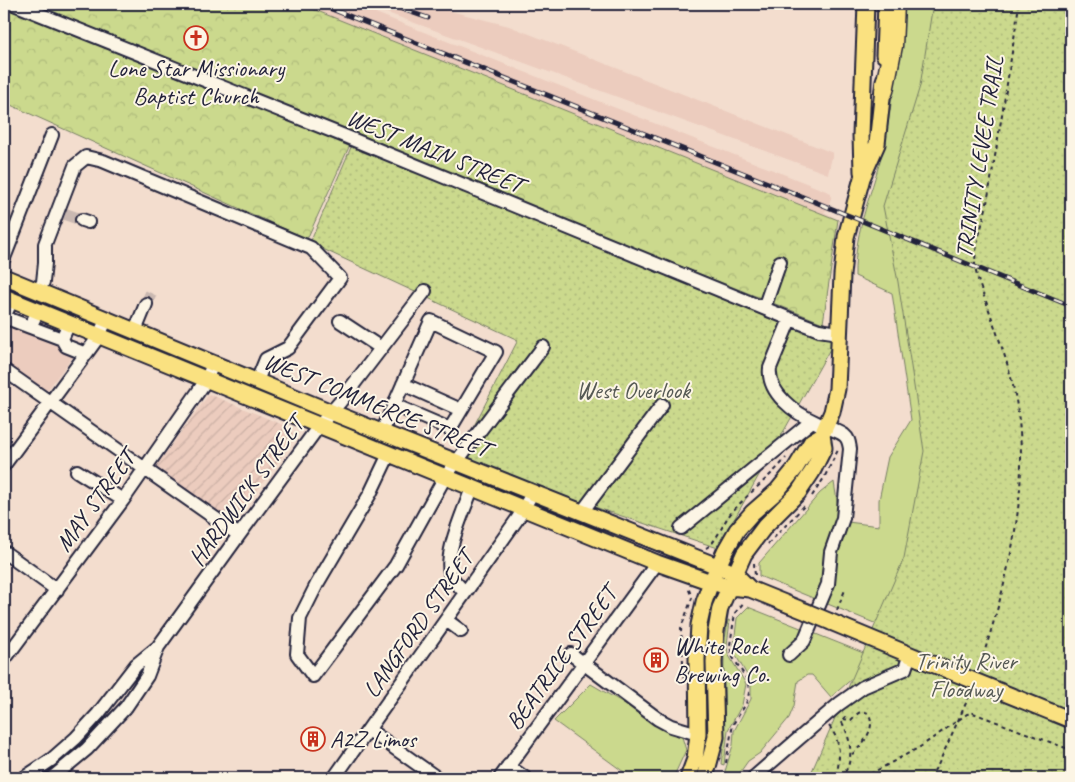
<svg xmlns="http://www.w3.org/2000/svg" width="1075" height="782" font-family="Caveat,sans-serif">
  <defs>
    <pattern id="industrial-furrows" width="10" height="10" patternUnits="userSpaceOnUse" patternTransform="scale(1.25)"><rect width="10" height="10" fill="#ecccbe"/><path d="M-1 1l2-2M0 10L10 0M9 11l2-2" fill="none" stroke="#caafa4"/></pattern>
    <pattern id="forest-crowns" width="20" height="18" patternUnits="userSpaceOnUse" patternTransform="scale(1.25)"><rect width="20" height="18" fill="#cbd98d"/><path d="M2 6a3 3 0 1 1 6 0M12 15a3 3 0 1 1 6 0" fill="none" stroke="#aeba7b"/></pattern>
    <pattern id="park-dots" width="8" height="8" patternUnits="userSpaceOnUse" patternTransform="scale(1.25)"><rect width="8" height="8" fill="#cbd98d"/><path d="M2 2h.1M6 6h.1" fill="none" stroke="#aeba7b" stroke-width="1.8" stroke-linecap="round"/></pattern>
  </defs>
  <rect width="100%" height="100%" fill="#f3ddce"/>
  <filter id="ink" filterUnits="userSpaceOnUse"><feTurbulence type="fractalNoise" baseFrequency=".02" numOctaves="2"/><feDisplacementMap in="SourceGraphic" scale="10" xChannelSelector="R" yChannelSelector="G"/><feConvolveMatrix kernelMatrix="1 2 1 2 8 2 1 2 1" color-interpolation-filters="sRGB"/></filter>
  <g filter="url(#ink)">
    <!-- built -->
    <path fill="#ecccbe" d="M218,4H353L831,193V198L827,210L824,212L838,220L834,235L833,262Z
      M363,4H423L509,26L833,153L828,174Z
      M4,313L76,342L80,347L46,392L4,361Z"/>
    <!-- industrial -->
    <path fill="url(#industrial-furrows)" d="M209,394L290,428L294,436L292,442L233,524L154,469Z"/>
    <!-- grass -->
    <path fill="#cbd98d" stroke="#767e64" d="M901,4H932L931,11L933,4H1011L906,636L759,576V563L820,493L834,482L840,521L879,526V500L888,457L911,420L892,293L855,276C854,228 874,190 884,145C894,99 896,51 901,4Z
      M748,607L876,658L831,697L812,675H807L798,681L794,706L789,718L760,753L748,761L736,778H723L733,745L734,731L751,699V682L735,654L734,644L737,618Z
      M728,620L730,621L727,645L728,654L746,684L742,705L728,730L724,765L721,764C730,717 718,667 728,620Z
      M591,684L682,737L686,750L673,778H632L554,721Z"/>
    <!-- forest -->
    <path fill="url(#forest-crowns)" stroke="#767e64" d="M4,4H300L838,220L823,323L354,136L307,239L4,102Z"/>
    <!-- park -->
    <path fill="url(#park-dots)" stroke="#767e64" d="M933,4H1071V778H809L904,558L924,451L898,282L883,206L920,86Z
      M352,145L835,340L718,548L456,461L518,340L310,243Z"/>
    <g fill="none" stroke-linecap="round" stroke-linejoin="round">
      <!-- minor-tunnel -->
      <path stroke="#c9b8b1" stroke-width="12" stroke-dasharray="12 6" stroke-linecap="butt" d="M65,214L82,220
        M146,304L153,289"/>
      <!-- minor casing -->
      <g stroke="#22223b" stroke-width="16">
        <path id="minor" d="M14,4L342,135L790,319L819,330L839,333
          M82,220L88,222
          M4,258L52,135
          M38,292L43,282L45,263V244L75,166L86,157L103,161L311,248L340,278L288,348L266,359L257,381
          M12,300L4,317L30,327L38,311
          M764,308L780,262
          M340,321L381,348
          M69,323L62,339L66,346L86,354
          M30,327L62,339
          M135,331L146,304
          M4,370L239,535
          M403,384L461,410
          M382,432L431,321L496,352L450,429L394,405
          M389,454L370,494L317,584L300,618L297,654L313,676L396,565L445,477L543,347
          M4,465L86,354L99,336L106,320
          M77,471L123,500
          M582,512L662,405
          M681,528L812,421
          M4,552L57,590
          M465,593C461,588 456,583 452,578C441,558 465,509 472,488
          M446,620L461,631
          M571,654L658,719L671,726L698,734
          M789,655L804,641L828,584L831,552L843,518L850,449C849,443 849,439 844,435C835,429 824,427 815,422C795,413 767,393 770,368L790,319
          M4,660L123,500L207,379L213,363
          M369,730L437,778
          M508,766L525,778
          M24,778L51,760L76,738L98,714L136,665L158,647
          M52,778L87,749L126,707L147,676L158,647L239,535L319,426L340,402L425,291
          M334,778L518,518L533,492
          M500,778L657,563
          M753,778L839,704L863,687L905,669L910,654"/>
      </g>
      <!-- major casing -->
      <g stroke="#22223b" stroke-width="19">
        <path id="major" d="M884,55L886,4
          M862,172L861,135L866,4
          M4,277L331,412L717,566L734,573L750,589
          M4,297L657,563L711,582L729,587L750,589L807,612
          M831,622L920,659
          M688,778L695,759L698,734L697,659L699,625L704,602L711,582L725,551L737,530L752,513L777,491L795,469L812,441L822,435L832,412L837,389L842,275L846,237L862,178L877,144L884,80
          M705,778L716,737L714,662L716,631L720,608L744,554L765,526L798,493L812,472L824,448L822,435"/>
      </g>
      <!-- highway casing -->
      <g stroke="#22223b" stroke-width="21">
        <path id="highway" d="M884,91L893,46L895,4"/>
      </g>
      <!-- path -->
      <path stroke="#22223b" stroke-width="2" stroke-dasharray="4 4" stroke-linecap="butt" d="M812,496L824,478L838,450
        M768,544L806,504
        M706,548C715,544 722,526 728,517C745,495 769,479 786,458
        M754,563L755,576
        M837,610L845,590
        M978,671C1008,582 1034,484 1014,390C1008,362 997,334 988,307C983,293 976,279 975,264C975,242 985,219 988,197C999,133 1010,69 1019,4
        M684,679L681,628L692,598L688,587
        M843,719L851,720C856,715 860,709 868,713C878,728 861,747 850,756
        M829,726C842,742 840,759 836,778
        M726,763L733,724L746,704L749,693L748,681L732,656L730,645L735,613L745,601
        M840,778C856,764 851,736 841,721L845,717L846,713
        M863,778L920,747L967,714L973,713L1071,750
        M929,778L938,765L971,692"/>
      <!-- minor -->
      <use href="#minor" stroke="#fcf5e5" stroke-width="12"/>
      <!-- major -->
      <use href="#major" stroke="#fae180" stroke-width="15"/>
      <!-- highway -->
      <use href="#highway" stroke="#fae180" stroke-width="18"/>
      <!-- rail casing -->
      <g stroke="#22223b" stroke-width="5">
        <path id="rail" d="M319,4L808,199L1071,306
          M387,4L428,18"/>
      </g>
      <!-- rail -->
      <use href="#rail" stroke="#fcf5e5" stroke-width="3" stroke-dasharray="9" stroke-linecap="butt"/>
      <!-- major-bridge casing -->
      <g stroke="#22223b" stroke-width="19" stroke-linecap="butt">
        <path id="major-bridge" d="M807,612L831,622
          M920,659L1071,720"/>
      </g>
      <!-- major-bridge -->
      <use href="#major-bridge" stroke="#fae180" stroke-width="15"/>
    </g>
  </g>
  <!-- icons -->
  <defs>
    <g id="church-ring" transform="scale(1.25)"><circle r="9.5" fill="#fcf5e5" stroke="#c8321e" stroke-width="1.5"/><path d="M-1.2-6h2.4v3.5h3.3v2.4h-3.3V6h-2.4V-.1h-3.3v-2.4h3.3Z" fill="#c8321e"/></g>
    <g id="building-ring" transform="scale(1.25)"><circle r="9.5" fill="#fcf5e5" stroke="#c8321e" stroke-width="1.5"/><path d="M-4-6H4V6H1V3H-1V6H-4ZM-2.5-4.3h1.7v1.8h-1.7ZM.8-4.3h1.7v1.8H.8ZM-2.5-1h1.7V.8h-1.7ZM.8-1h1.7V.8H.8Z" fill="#c8321e"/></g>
  </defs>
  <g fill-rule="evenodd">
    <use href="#church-ring" x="196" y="38"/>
    <use href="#building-ring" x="656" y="660"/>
    <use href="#building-ring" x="313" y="739"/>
  </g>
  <g text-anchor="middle" stroke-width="4" stroke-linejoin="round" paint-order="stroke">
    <!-- poi labels -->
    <g font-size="24" fill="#22223b" stroke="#fcf5e5" text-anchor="start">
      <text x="196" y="76" text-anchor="middle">Lone Star Missionary<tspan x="196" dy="28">Baptist Church</tspan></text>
      <text x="674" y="654">White Rock<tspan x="674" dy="28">Brewing Co.</tspan></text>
      <text x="330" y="747">A2Z Limos</text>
    </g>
    <!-- street labels -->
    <g font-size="24" fill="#22223b" stroke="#fcf5e5">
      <text transform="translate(435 151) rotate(22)" y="8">WEST MAIN STREET</text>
      <text transform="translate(979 157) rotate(-81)" y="8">TRINITY LEVEE TRAIL</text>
      <text transform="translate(377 405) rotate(22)" y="8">WEST COMMERCE STREET</text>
      <text transform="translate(246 491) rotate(-54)" y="8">HARDWICK STREET</text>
      <text transform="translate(95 501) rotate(-54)" y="8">MAY STREET</text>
      <text transform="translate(418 624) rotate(-55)" y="8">LANGFORD STREET</text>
      <text transform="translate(561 658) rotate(-54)" y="8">BEATRICE STREET</text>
    </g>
    <!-- park labels -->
    <g font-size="24" fill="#555954" stroke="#fcf5e5">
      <text x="633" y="398">West Overlook</text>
      <text x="966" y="669">Trinity River<tspan x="966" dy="28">Floodway</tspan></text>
    </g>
  </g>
  <!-- margin -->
  <rect width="1075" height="782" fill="none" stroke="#fcf5e5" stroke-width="20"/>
  <rect x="10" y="10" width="1055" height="762" fill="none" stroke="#22223b" stroke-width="2" filter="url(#ink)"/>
</svg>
